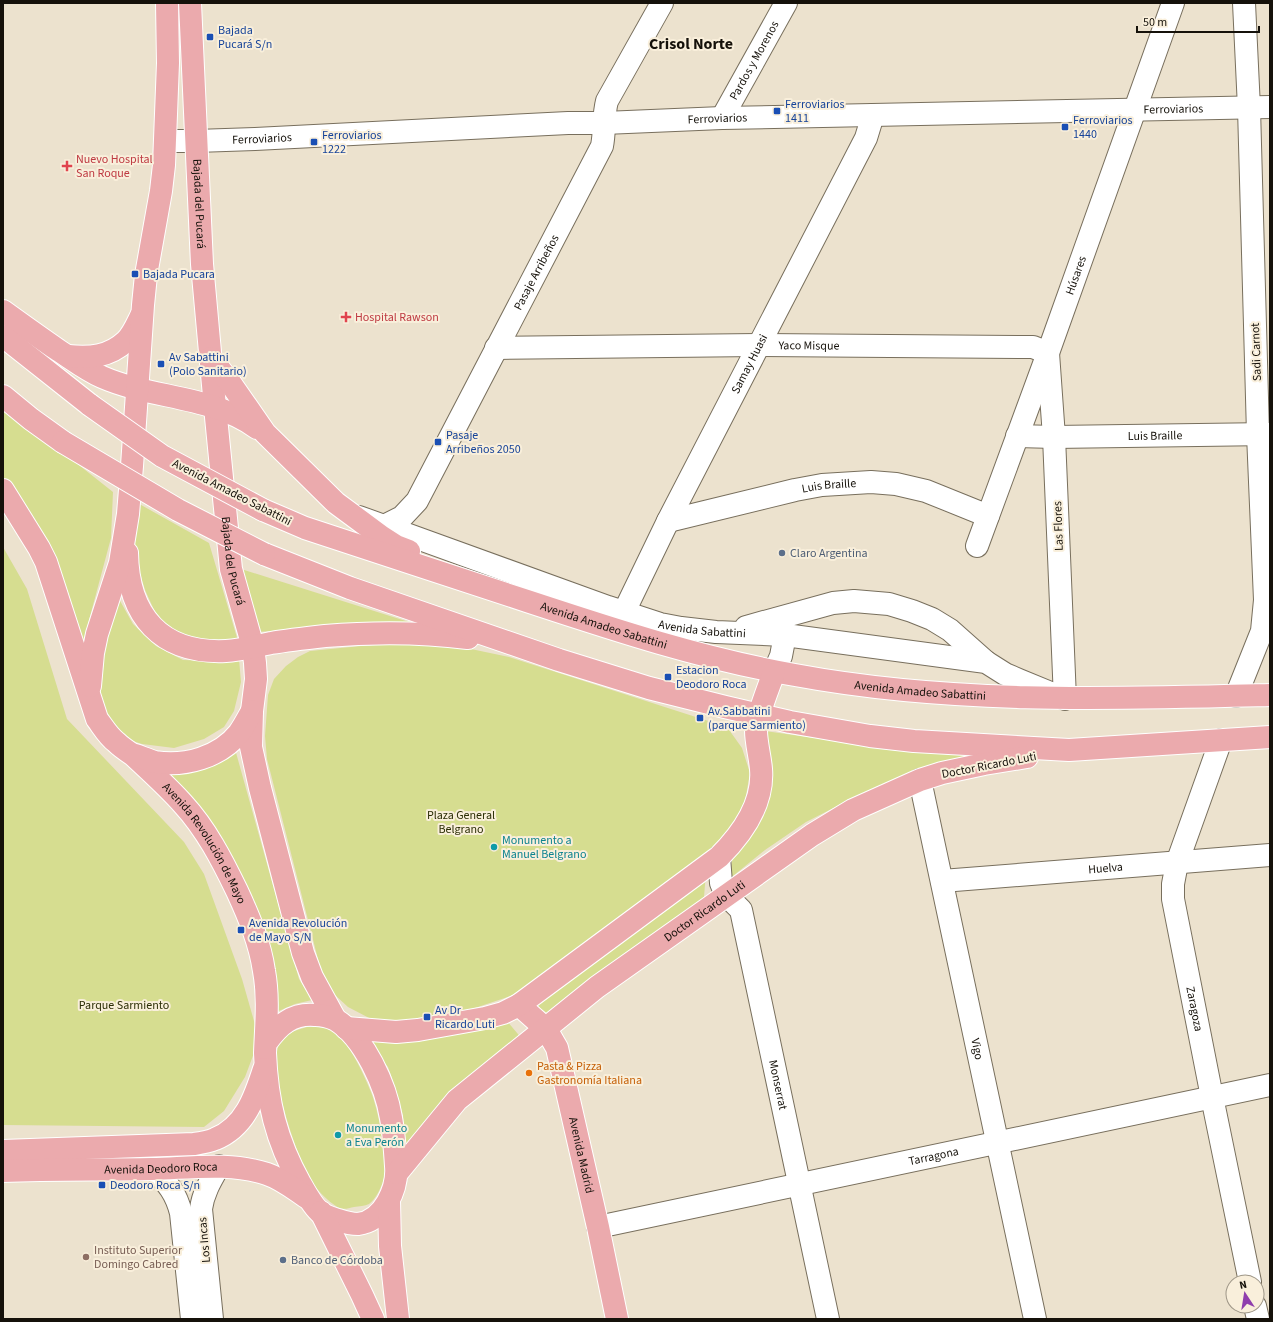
<svg xmlns="http://www.w3.org/2000/svg" width="1273" height="1322" font-family="'Source Sans 3',sans-serif">
  <rect width="100%" height="100%" fill="#ece2ce"/>
  <!-- green -->
  <path fill="#d6dd90" d="M3,405L113,492L111,538L81,650L21,506L3,477Z
    M134,501L209,543L238,641L200,639L182,636L166,627L155,612L145,590L139,570L133,545Z
    M3,547L27,589L67,719L184,842L204,874L242,979L256,1028L257,1045L245,1077L224,1111L204,1127L3,1125Z
    M241,569L409,622L257,632Z
    M119,599L133,624L156,646L183,660L215,661L239,659L241,682L234,711L224,727L204,739L174,748L142,744L118,736L100,707L97,679L103,644Z
    M433,641L509,657L727,727L742,748L750,773L745,801L730,831L711,854L514,995L457,1014L404,1024L373,1020L348,1007L335,995L322,975L267,759L265,736L268,695L274,679L286,666L298,657L310,651L361,646Z
    M765,731L850,743L989,754L853,798L806,822L765,850L728,880L733,857L756,825L768,802L772,776L766,743Z
    M235,749L299,979L312,1000L295,1004L274,1013L275,985L162,771Z
    M706,872L704,897L548,1014L531,1001Z
    M506,1020L523,1040L405,1155L403,1115L395,1087L388,1067L364,1037Z
    M307,1027C317,1027 327,1026 336,1033C349,1042 365,1077 371,1092C378,1109 389,1162 384,1178C382,1186 376,1199 369,1204C365,1206 359,1206 354,1207C349,1208 344,1210 339,1208C332,1204 323,1196 318,1190C299,1169 267,1071 279,1044C284,1034 296,1030 307,1027Z"/>
  <g fill="none" stroke-linecap="round" stroke-linejoin="round">
    <!-- minor casing -->
    <g stroke="#786f5d" stroke-width="24">
      <g id="minor">
        <path id="s1" d="M722,118L786,3"/>
        <path id="s2" d="M166,141H196L255,139L568,123H604L722,118L1270,107"/>
        <path id="s3" d="M496,348L758,345L1033,347L1048,353"/>
        <path id="s4" d="M1017,436L1054,437L1270,434"/>
        <path id="s5" d="M359,517L608,607L660,624L681,628L716,632L785,635L986,662L1005,674L1019,680L1065,699L1054,437L1048,353"/>
        <path id="s6" d="M668,521L795,490L822,485L871,482L896,484L926,491L988,516"/>
        <path id="s7" d="M384,526L402,517L417,501L602,146C605,131 603,116 607,101L662,3"/>
        <path id="s8" d="M977,546L1048,353L1173,3"/>
        <path id="s9" d="M624,612L668,521L866,138L873,115"/>
        <path d="M746,627L833,603L854,601L889,604L912,611L932,619L950,630L986,662"/>
        <path d="M774,672L781,656L785,635"/>
        <path d="M1236,696L1262,631L1265,600L1258,434L1249,108L1244,3"/>
        <path id="s10" d="M1221,740L1177,863L1173,884V899L1212,1097L1250,1282"/>
        <path id="s11" d="M920,780L1035,1319"/>
        <path id="s12" d="M719,857L721,883L726,895L741,910L828,1319"/>
        <path id="s13" d="M942,881L1270,855"/>
        <path d="M154,1169C168,1184 176,1193 181,1213L192,1319"/>
        <path id="s14" d="M598,1227L1270,1085"/>
        <path d="M1255,1306L1258,1319"/>
        <path d="M212,1319L201,1209C203,1193 211,1180 219,1166"/>
      </g>
    </g>
    <!-- major casing -->
    <g stroke="#fff" stroke-width="24">
      <g id="major">
        <path id="s15" d="M190,3L202,264L215,407L231,569L253,647L255,663L256,679L252,711L251,747L260,788L303,953L312,977L335,1019"/>
        <path d="M3,311C21,324 39,337 58,350C72,359 86,370 102,377C152,399 211,395 257,428"/>
        <path d="M3,336L90,405"/>
        <path d="M68,356C90,358 109,357 126,341C133,334 137,324 141,316"/>
        <path d="M211,358L231,384L265,433L336,503L382,537L396,546L409,551"/>
        <path d="M3,396L31,419L63,442"/>
        <path id="s16" d="M3,490L39,548L46,562L97,719C103,727 108,736 116,742C121,747 127,751 133,755C150,771 168,787 183,804C206,829 222,860 237,891C249,917 260,943 264,971C269,998 266,1026 265,1053C267,1102 276,1140 300,1183C305,1192 313,1207 321,1213C325,1216 332,1218 338,1220C344,1222 352,1224 358,1224C384,1221 398,1188 396,1166C395,1150 394,1134 391,1118C386,1086 364,1037 336,1020C330,1017 322,1015 315,1015C292,1013 279,1025 266,1043"/>
        <path id="s17" d="M263,510L305,528C379,552 453,577 527,601C615,630 703,659 795,675C951,704 1112,699 1270,695"/>
        <path d="M127,553C128,616 161,654 226,651C241,650 256,646 271,643C289,640 307,638 325,636C372,632 421,632 468,638"/>
        <path d="M264,554L350,588L559,660L649,688L725,707L790,722L870,736L914,741L1069,750L1270,737"/>
        <path d="M90,686L93,653L97,634L120,563L128,514L132,466L143,305L146,275L161,191L164,165L168,63L167,3"/>
        <path d="M135,755C141,757 148,760 155,762C185,767 220,757 239,733C244,726 248,718 252,711"/>
        <path id="s18" d="M519,1005L546,1029L557,1048L598,1227L617,1319"/>
        <path d="M346,1028L396,1032L418,1030L485,1018L503,1013L519,1005L719,857C742,834 764,804 761,769C760,756 756,743 756,730C757,715 769,687 774,672"/>
        <path d="M3,1151L194,1144C201,1143 208,1142 215,1139C245,1127 255,1097 264,1069"/>
        <path id="s19" d="M3,1171C53,1169 102,1170 152,1169C191,1168 230,1162 267,1174C282,1179 294,1189 306,1197"/>
        <path id="s20" d="M397,1173L457,1100L597,987L812,835L853,810L920,780L942,773L984,764L1027,757"/>
        <path d="M389,1201L390,1246L398,1319"/>
        <path d="M321,1212L362,1295L373,1319"/>
      </g>
    </g>
    <!-- minor -->
    <use href="#minor" stroke="#fff" stroke-width="22"/>
    <!-- major -->
    <use href="#major" stroke="#ebaaad" stroke-width="22"/>
    <!-- major-bridge casing -->
    <g stroke="#fff" stroke-width="24" stroke-linecap="butt">
      <path id="major-bridge" d="M90,405L162,456L263,510
        M63,442L178,510L264,554"/>
    </g>
    <!-- major-bridge -->
    <use href="#major-bridge" stroke="#ebaaad" stroke-width="22"/>
  </g>
  <!-- markers -->
  <g fill="#1a4fb4" stroke="#f9efdb" stroke-width="1.5">
    <rect x="206" y="33" width="8" height="8" rx="2"/>
    <rect x="773" y="107" width="8" height="8" rx="2"/>
    <rect x="1061" y="123" width="8" height="8" rx="2"/>
    <rect x="310" y="138" width="8" height="8" rx="2"/>
    <rect x="131" y="270" width="8" height="8" rx="2"/>
    <rect x="157" y="360" width="8" height="8" rx="2"/>
    <rect x="434" y="438" width="8" height="8" rx="2"/>
    <rect x="664" y="673" width="8" height="8" rx="2"/>
    <rect x="696" y="714" width="8" height="8" rx="2"/>
    <rect x="237" y="926" width="8" height="8" rx="2"/>
    <rect x="423" y="1013" width="8" height="8" rx="2"/>
    <rect x="98" y="1181" width="8" height="8" rx="2"/>
  </g>
  <g fill="#e0444e" stroke="#f9efdb" stroke-width="1.5">
    <path d="M65 160h4v4h4v4h-4v4h-4v-4h-4v-4h4z"/>
    <path d="M344 311h4v4h4v4h-4v4h-4v-4h-4v-4h4z"/>
  </g>
  <g fill="#5c6f8a" stroke="#f9efdb" stroke-width="1.5">
    <circle cx="782" cy="553" r="4"/>
    <circle cx="283" cy="1260" r="4"/>
  </g>
  <g fill="#0f9aa8" stroke="#f9efdb" stroke-width="1.5">
    <circle cx="494" cy="847" r="4"/>
    <circle cx="338" cy="1135" r="4"/>
  </g>
  <circle fill="#e8710a" stroke="#f9efdb" stroke-width="1.5" cx="529" cy="1073" r="4"/>
  <circle fill="#8d6e63" stroke="#f9efdb" stroke-width="1.5" cx="86" cy="1257" r="4"/>
  <g text-anchor="middle" stroke-width="4" stroke-linejoin="round" paint-order="stroke">
    <!-- transit labels -->
    <g font-size="12" fill="#164399" stroke="#f9efdb" text-anchor="start">
      <text x="218" y="34">Bajada<tspan x="218" dy="14">Pucará S/n</tspan></text>
      <text x="785" y="108">Ferroviarios<tspan x="785" dy="14">1411</tspan></text>
      <text x="1073" y="124">Ferroviarios<tspan x="1073" dy="14">1440</tspan></text>
      <text x="322" y="139">Ferroviarios<tspan x="322" dy="14">1222</tspan></text>
      <text x="143" y="278">Bajada Pucara</text>
      <text x="169" y="361">Av Sabattini<tspan x="169" dy="14">(Polo Sanitario)</tspan></text>
      <text x="446" y="439">Pasaje<tspan x="446" dy="14">Arribeños 2050</tspan></text>
      <text x="676" y="674">Estacion<tspan x="676" dy="14">Deodoro Roca</tspan></text>
      <text x="708" y="715">Av.Sabbatini<tspan x="708" dy="14">(parque Sarmiento)</tspan></text>
      <text x="249" y="927">Avenida Revolución<tspan x="249" dy="14">de Mayo S/N</tspan></text>
      <text x="435" y="1014">Av Dr<tspan x="435" dy="14">Ricardo Luti</tspan></text>
      <text x="110" y="1189">Deodoro Roca S/n</text>
    </g>
    <!-- street labels -->
    <g font-size="12" fill="#15110a" stroke="#f9efdb">
      <text dy="4" stroke="none"><textPath href="#s1" startOffset="66">Pardos y Morenos</textPath></text>
      <text dy="4" stroke="none"><textPath href="#s2" startOffset="1008">Ferroviarios</textPath></text>
      <text dy="4" stroke="none"><textPath href="#s2" startOffset="552">Ferroviarios</textPath></text>
      <text dy="4" stroke="none"><textPath href="#s2" startOffset="96">Ferroviarios</textPath></text>
      <text dy="4" stroke="none"><textPath href="#s15" startOffset="201">Bajada del Pucará</textPath></text>
      <text dy="4" stroke="none"><textPath href="#s7" startOffset="300">Pasaje Arribeños</textPath></text>
      <text dy="4" stroke="none"><textPath href="#s8" startOffset="288">Húsares</textPath></text>
      <text dy="4" stroke="none"><textPath href="#s3" startOffset="313">Yaco Misque</textPath></text>
      <text transform="translate(1256 352) rotate(-92)" y="4">Sadi Carnot</text>
      <text dy="4" stroke="none"><textPath href="#s9" startOffset="278">Samay Huasi</textPath></text>
      <text dy="4" stroke="none"><textPath href="#s4" startOffset="138">Luis Braille</textPath></text>
      <text dy="4" stroke="none"><textPath href="#s6" startOffset="165">Luis Braille</textPath></text>
      <text transform="translate(232 492) rotate(27)" y="4">Avenida Amadeo Sabattini</text>
      <text transform="translate(1058 526) rotate(-92)" y="4">Las Flores</text>
      <text dy="4" stroke="none"><textPath href="#s15" startOffset="560">Bajada del Pucará</textPath></text>
      <text dy="4" stroke="none"><textPath href="#s17" startOffset="360">Avenida Amadeo Sabattini</textPath></text>
      <text dy="4" stroke="none"><textPath href="#s5" startOffset="362">Avenida Sabattini</textPath></text>
      <text dy="4" stroke="none"><textPath href="#s17" startOffset="684">Avenida Amadeo Sabattini</textPath></text>
      <text transform="translate(989 765) rotate(-11)" y="4">Doctor Ricardo Luti</text>
      <text dy="4" stroke="none"><textPath href="#s16" startOffset="415">Avenida Revolución de Mayo</textPath></text>
      <text dy="4" stroke="none"><textPath href="#s13" startOffset="164">Huelva</textPath></text>
      <text dy="4" stroke="none"><textPath href="#s20" startOffset="406">Doctor Ricardo Luti</textPath></text>
      <text dy="4" stroke="none"><textPath href="#s10" startOffset="279">Zaragoza</textPath></text>
      <text dy="4" stroke="none"><textPath href="#s11" startOffset="275">Vigo</textPath></text>
      <text dy="4" stroke="none"><textPath href="#s12" startOffset="239">Monserrat</textPath></text>
      <text dy="4" stroke="none"><textPath href="#s18" startOffset="168">Avenida Madrid</textPath></text>
      <text dy="4" stroke="none"><textPath href="#s14" startOffset="343">Tarragona</textPath></text>
      <text dy="4" stroke="none"><textPath href="#s19" startOffset="158">Avenida Deodoro Roca</textPath></text>
      <text transform="translate(204 1240) rotate(-95)" y="4">Los Incas</text>
    </g>
    <!-- health labels -->
    <g font-size="12" fill="#be3a42" stroke="#f9efdb" text-anchor="start">
      <text x="76" y="163">Nuevo Hospital<tspan x="76" dy="14">San Roque</tspan></text>
      <text x="355" y="321">Hospital Rawson</text>
    </g>
    <!-- service labels -->
    <g font-size="12" fill="#4e5e75" stroke="#f9efdb" text-anchor="start">
      <text x="790" y="557">Claro Argentina</text>
      <text x="291" y="1264">Banco de Córdoba</text>
    </g>
    <!-- park labels -->
    <g font-size="12" fill="#2c2e06" stroke="#f9efdb">
      <text x="461" y="819">Plaza General<tspan x="461" dy="14">Belgrano</tspan></text>
      <text x="124" y="1009">Parque Sarmiento</text>
    </g>
    <!-- culture labels -->
    <g font-size="12" fill="#0d838f" stroke="#f9efdb" text-anchor="start">
      <text x="502" y="844">Monumento a<tspan x="502" dy="14">Manuel Belgrano</tspan></text>
      <text x="346" y="1132">Monumento<tspan x="346" dy="14">a Eva Perón</tspan></text>
    </g>
    <!-- food labels -->
    <g font-size="12" fill="#c56008" stroke="#f9efdb" text-anchor="start">
      <text x="537" y="1070">Pasta &amp; Pizza<tspan x="537" dy="14">Gastronomía Italiana</tspan></text>
    </g>
    <!-- education labels -->
    <g font-size="12" fill="#785e54" stroke="#f9efdb" text-anchor="start">
      <text x="94" y="1254">Instituto Superior<tspan x="94" dy="14">Domingo Cabred</tspan></text>
    </g>
    <!-- district labels -->
    <g font-size="16" font-weight="bold" fill="#15110a" stroke="#f9efdb">
      <text x="691" y="49">Crisol Norte</text>
    </g>
  </g>
  <!-- border -->
  <rect width="1273" height="1322" fill="none" stroke="#15110a" stroke-width="8"/>
  <!-- north arrow -->
  <g transform="translate(1245 1294) rotate(348)"><circle r="19" fill="#f9efdb" stroke="#9e9687"/>
  <path d="M0-3L7 15L0 10L-7 15Z" fill="#8f3ead"/>
  <text y="-6" font-size="11" font-weight="bold" text-anchor="middle" fill="#15110a">N</text>
  </g>
  <!-- scale -->
  <path d="M1137 26v6h122v-6" fill="none" stroke="#15110a" stroke-width="2"/>
  <text x="1143" y="26" font-size="12" fill="#15110a" stroke="#f9efdb" stroke-width="3" paint-order="stroke">50 m</text>
</svg>
